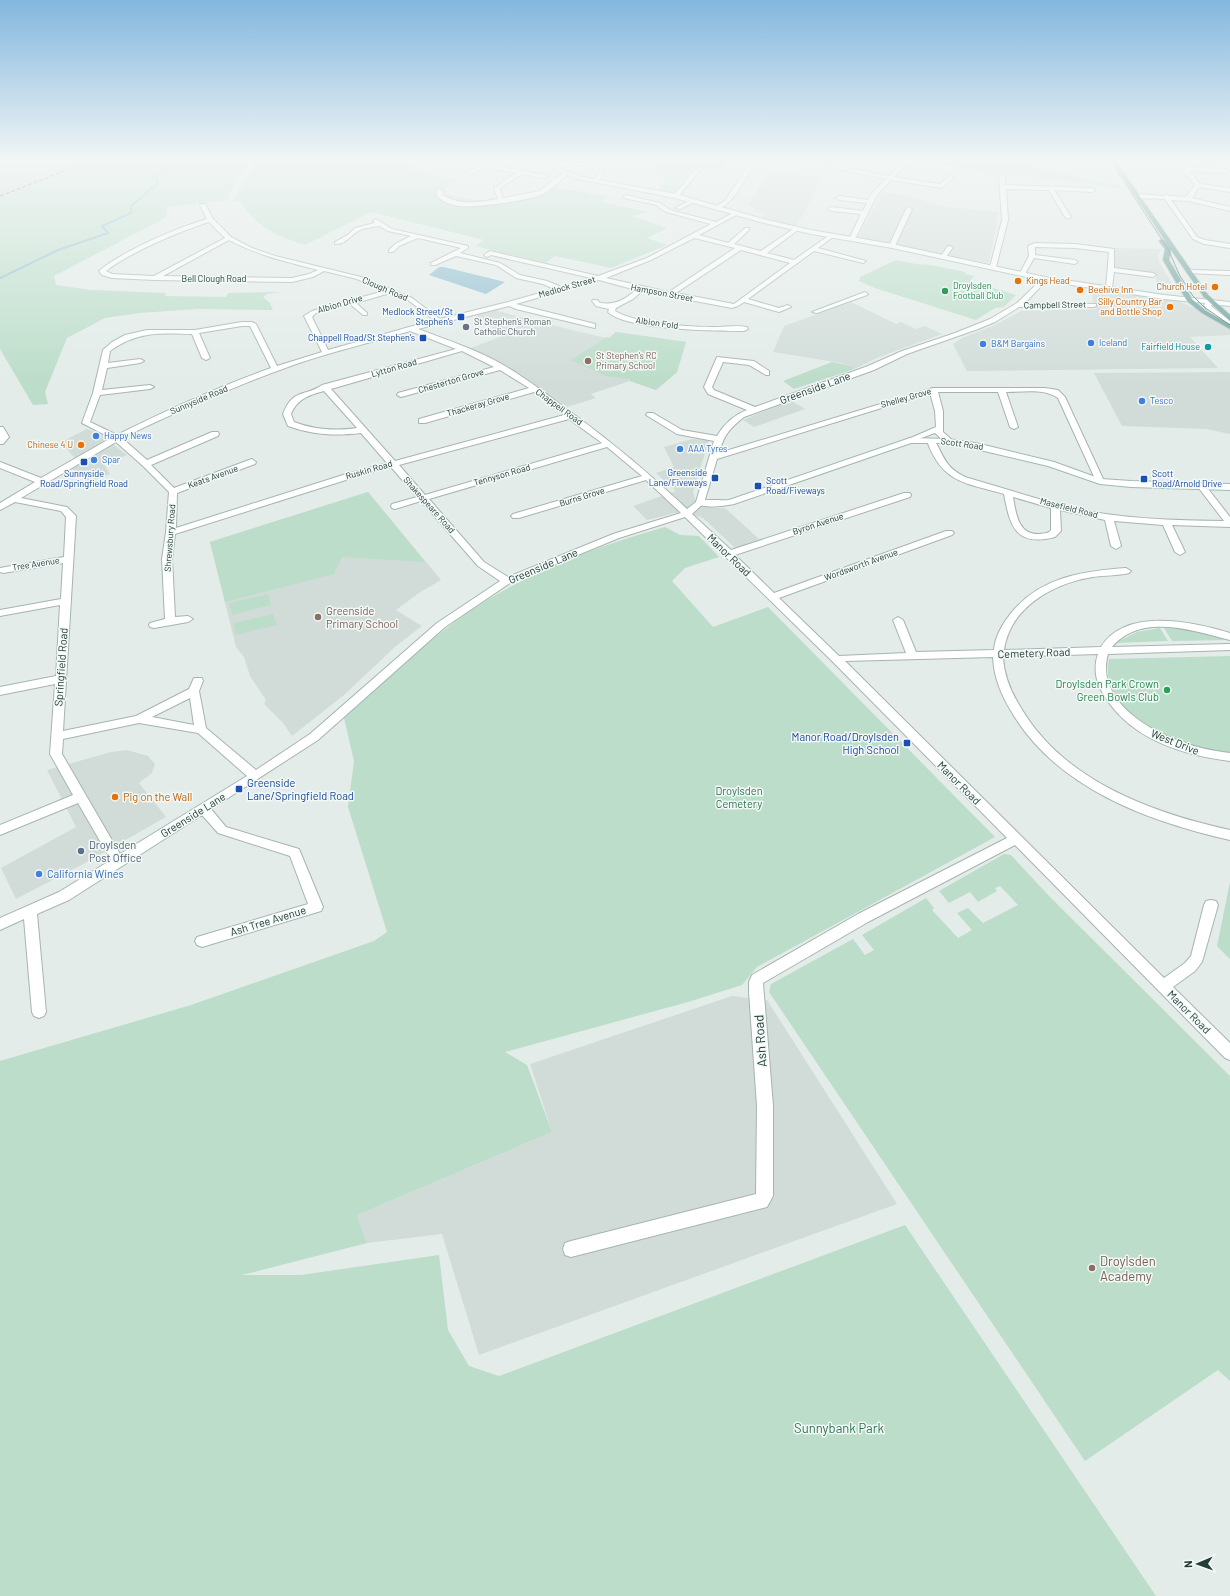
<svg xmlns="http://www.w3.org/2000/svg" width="1230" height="1596" font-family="Barlow,sans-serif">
  <rect width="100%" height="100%" fill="#e3ece9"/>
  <!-- built -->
  <path fill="#d1dcd8" d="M0,160H105L0,198V189L12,184L0,187Z
    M772,166L821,177L804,214L795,226L759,219L765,214L756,212L757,210L754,209L755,207L748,205Z
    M883,192L905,195L940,206L999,212L989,263L857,239Z
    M1114,248L1162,249L1158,255L1159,261L1174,287L1157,285L1156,275L1112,269Z
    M1096,289L1136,294L1146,298L1178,301L1194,308L1230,329V335L1190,337L1218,368L967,371L953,344L962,338L995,325L1021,311L1096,309L1092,297Z
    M851,302L896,324L901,322L916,329L925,326L942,334L879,357L852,370V366L842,363L773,352L784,326Z
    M495,310L527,319L606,338H609L616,332L686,342L677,372L656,390L630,381L591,394L596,398L567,407L522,375L490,357L471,348L504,335L475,315Z
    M1230,372V434L1206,429L1122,426L1094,373Z
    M790,400L805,409L754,427L743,420Z
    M87,429L100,434L127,455L104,464L110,474L87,482L70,467L78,462L61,442Z
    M692,439L709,440L693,492L696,502L712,508H725L759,539L735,548L703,518L690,514L675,513L647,520L633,506L676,491L656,473L674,467L664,447Z
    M368,492L441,580L419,593L396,610L422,626L396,646L344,695L292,736L283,723L264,704L266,700L250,676L244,657L236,647L210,542Z
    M127,750L148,756L155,764L152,773L139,783L166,817L85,863L16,899L1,868L76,827L47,770L111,752Z
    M732,996L767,1000L897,1204L479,1355L442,1234L367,1243L357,1215L552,1132L530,1064Z"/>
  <!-- green -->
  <path fill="#bcddc9" d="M98,160H244L247,166L245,170L235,180L237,182L229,193V200L167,207V217L54,276L56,285L91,290L166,293L165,296L226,297L228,293L282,292L267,294L263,297L270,303L273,310L198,309L139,313L105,318L67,338L45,392L48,404L33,405L0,349V198Z
    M274,160H392L423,173L457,180L446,188V193L449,195L481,201L527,194L544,188H558L609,196L601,202L648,212L631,216L667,228L647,238L667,245L611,268L555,256L546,263L475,246L484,240L371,212L305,245C274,235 259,228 239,201H233L255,165L253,163Z
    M622,160H730L724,170L693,167L673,193L659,190L667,178L657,175L655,163Z
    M916,160H1032L1034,167L1071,176L1121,186V188L1036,178C1027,173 1014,172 1004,176Z
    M896,260L916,264L931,265L965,272V274L974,276L970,281L1016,295L1004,307L995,308L976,320L875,288L859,281L860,277Z
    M616,332L686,342L677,372L656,390L630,381V379L606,376L571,360L607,337L609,338Z
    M832,362L852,366V370L794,389L783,381Z
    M368,492L425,562L342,557L334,574L225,602L210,542Z
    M665,527L680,535L699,536L719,557L685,568L672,581L713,627L768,607L995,837L757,967L742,985L688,1002L505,1052L527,1065L552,1132L357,1215L367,1243L242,1275H301L439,1255L448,1330L469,1366L499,1376L905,1225L1156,1596H0V1061L191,1005L374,941L387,932L348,807L354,761L344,718C381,685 416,650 456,621C519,575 591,548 665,527Z
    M268,594L271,605L232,615L229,603Z
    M273,614L277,625L236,635L234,623Z
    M1160,628L1168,641L1115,643L1137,632Z
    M1164,628L1192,630L1227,640L1172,641Z
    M1230,656V753C1185,748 1097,718 1109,659Z
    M1004,854L1011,855L1050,897L1230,1076V1381L1218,1370L1085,1461L769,992L771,984L853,939L865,955L874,950L862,935L926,898L934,908L932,910L958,938L972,930L957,913L968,908L983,923L1018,905L1000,886L995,888L997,891L978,902L970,892L949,903L939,891Z
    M1230,882V959L1217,946Z"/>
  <!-- water -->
  <path fill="#8cbccf" d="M439,267H444L505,282L486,294L429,275Z"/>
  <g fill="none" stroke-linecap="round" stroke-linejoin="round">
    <!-- stream -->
    <path stroke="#8cbccf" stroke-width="2" d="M0,278L58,250L108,233L102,226L131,213V206L158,183L155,177L172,166L191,160"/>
    <!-- street casing -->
    <g stroke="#a6b4b1" stroke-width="2">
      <path id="street" d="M425,160H432L416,166L413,164Z
        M521,160H527L522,163L519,161Z
        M752,160H757C748,173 731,211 714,209V207L725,201Z
        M796,160H805L889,176L898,167L871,161V160H879L901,164L905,160H910L894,177L940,184L949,176L954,177L941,188L891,180L877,195L855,239L852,241L849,239L861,214L831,211L828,209L831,207L863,211L867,203L839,200L836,198L839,196L868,200L872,193L886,179Z
        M1057,160H1062L1065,166H1061Z
        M588,162L590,163V165L551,168L548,166L551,164Z
        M1181,163L1186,167L1226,169L1229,171L1226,173L1189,171L1200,184L1230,188V192L1199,187L1192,198L1230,207V211L1188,201L1171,200L1197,237L1205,240L1230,244V248L1204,244L1193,239L1165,199L1138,198L1135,196L1138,194L1163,196L1166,194L1169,196L1186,197L1195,185L1178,165Z
        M485,164L549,176L546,178L522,174L499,189L503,198L540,191L558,176L566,172L569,174C562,179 552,189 545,193C529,201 477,208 459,206C451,205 443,202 437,196L436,191L439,189L442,191L443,195C460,206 479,202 498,199L494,188L516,173L486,168L470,174L467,172Z
        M695,169L700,170L678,197H674V195Z
        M600,171L605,172L598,182H594L593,181Z
        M1002,175L1005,177V185L1092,188L1095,190L1092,192L1054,190L1071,217L1068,219L1065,217L1049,190L1006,189L1008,220L996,267L993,269L990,267L1002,220L999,177Z
        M626,195L660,203L670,210L716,222L733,213L738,214L699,235L728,243L745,228H749V230L734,244L761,251L796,227L799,229L798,230L767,253L794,260L831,234L833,235V237L818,248L866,261L863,263L814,251L748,299L779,308L788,305L791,307L779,312L744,302L738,306L732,308L642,291L633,299L616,308L615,311C637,324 690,327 716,327C726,327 737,325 747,327L748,329L744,331C717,331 626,330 608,312L609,309L596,306L592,301L593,300H597L600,303C616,305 624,300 636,290L599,280L516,304L595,324V328L516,309L509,306L418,329C447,340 478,350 505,366C529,380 550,397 572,413C613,443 651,475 687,509L696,502L714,441L677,434L646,415L647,413H653L682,430L717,436C724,424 734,415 747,410L708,394L704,387L717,357L754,361L769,371V375H766L749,365L723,362L712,387L714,390L755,407L868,366L902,351L955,333L990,319L1017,303L1043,278L1048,279L1025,303L1096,304V306L1094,307H1019L995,322L978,329L907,354L874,370L744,417C729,429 724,435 719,453L933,388H1045L1058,390L1065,397L1104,481L1103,483H1097L1096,481L1058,398C1045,388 1021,392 1006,392L1018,427L1014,429L1010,427L998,392H938L943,411V432L953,441L952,443H946L935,433L910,442L906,440L936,427L935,411L930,393L717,459L704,503L692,514L731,550L904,493H910L911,495L910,497L735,555L774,593L946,531H952L954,533L952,535L779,598L839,656L906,653L893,620L898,617L903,620L916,652L994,650C995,636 1003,623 1012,612C1041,577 1083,571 1126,568L1131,571L1129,573C1118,576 1105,575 1093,577C1054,583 1010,607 1004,650L1101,647C1126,607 1193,622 1230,633V640C1194,631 1141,612 1112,647L1230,644V650L1108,654C1095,699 1147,730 1182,742C1197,748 1214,751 1230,753V761C1182,755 1130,739 1104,695C1096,683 1093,668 1098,654L1003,657C1004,676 1011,692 1021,708C1064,781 1152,813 1230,830V840C1147,821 1056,788 1011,711C1001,694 994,678 993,657L845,661L1164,978L1185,963L1191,956L1204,905L1206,901L1211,900L1216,901L1218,905L1202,962L1195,971L1173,987L1230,1043V1060L1225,1058L1015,845L868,922L763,983L773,1106V1196L767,1207L571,1257L565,1255L563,1249L565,1243L571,1241L756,1194L757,1106L749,992V982L752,975L858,914L1007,838L833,662L685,517L619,538L510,583L445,627L318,740L211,809L226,827L299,849L323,907L321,911L202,947L197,945L195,941L197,937L308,904L290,856L218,833L202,815L69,900L37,914L46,1012L44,1016L39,1018L34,1016L32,1012L24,919L0,930V918L59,892L111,860L78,803L0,835V825L73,795L50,754L55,684L0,695V687L56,676L60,605L0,616V610L61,599L63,563L3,573L0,572V568L64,557L66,517L61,511L15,502L0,510V503L35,482L0,468V462L41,478L111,438L82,423L93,393L103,350L112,342L125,335L147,330H195L242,322H252L256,324L277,366L322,352L304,316L312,311L384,291L357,279L324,271L313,277L292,282L155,280L112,278L102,275L99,271L100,270C125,250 176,228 207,219L200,205L201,204H205L213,219L231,237L252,248L275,256L361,277L412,298L440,319L508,302L554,289L543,284L516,278L496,265L456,256L435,265H431V263L461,248L418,238L399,246L393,252H389V250L395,244L411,236L388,231L379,226C373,227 365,228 360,230C351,234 346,245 335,244V242L348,235L355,228L375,223L373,221L376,219L392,229L468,246V248L460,253L500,263L520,275L547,281L561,287L591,278L491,255L487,257L484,255L490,251L598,276L647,258L711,224L666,212L656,205L624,198V196ZM209,222L225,238L154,276L112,274L106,271C129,253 180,231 209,222ZM694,238L735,248L669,292L606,278L651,260ZM229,240C257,255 287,262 318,270L309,274L292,278L163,276ZM741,250L790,263L734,304L676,293ZM390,293L408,300L434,320L328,350L312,317L316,313L350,304L363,315H367V313L356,303ZM242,326H250L271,368C218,387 167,410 117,435L90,422L100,395L150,389L154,387L150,385L102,390L107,368L140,363L144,361L140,359L108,363L110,351C137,331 161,333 192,334L202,358L206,360L210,358L199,333ZM410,331L456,349L322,385C305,397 293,388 283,414L288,426C313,435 335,436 361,433L387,463L343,475L176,528L177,493L255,464L256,462L252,459L249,460L174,488L151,465L218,436L219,434L218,432H212L147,460L122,438C180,410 239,384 299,363C335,351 373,342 410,331ZM462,351L494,367L398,393L397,395L401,397L500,370L529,388L419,419V423H425L534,392L564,415L395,461L331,389ZM324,391L357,428C335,431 315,430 294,422L291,414C297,399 309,395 324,391ZM569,419L602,443L425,495L399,465ZM116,442L143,466L169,492L166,532L162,559L165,619L150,623L149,625L150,627L154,628L188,622L193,619L188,616L175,617L172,559L175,534L349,479L391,467L417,497L392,504L391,506L392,508L395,509L421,501L478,566L500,581L437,623L310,734L256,770L206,728L199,691L203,681L202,678H194L189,689L136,716L63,731L76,516L67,507L21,498ZM607,447L642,476L513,514L511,516L513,518H519L646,480L681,513L613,534L508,577L484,562L429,499ZM190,698L194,725L152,717ZM139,723L198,733L247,776L120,854L62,754L63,739Z
        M691,200L696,201L680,209L675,208Z
        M909,207L912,209L895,246L890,247L889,246L906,209Z
        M1035,243L1075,244L1114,249V268L1153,273L1156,275L1153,277L1114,272L1112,288L1109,290L1106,288L1109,252L1075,248L1035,247V255L1075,260L1078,262L1075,264L1034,258L1025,274H1021L1020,273L1029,256L1028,246Z
        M948,246L953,247L946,257H942L941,256Z
        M1190,270L1230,271V275L1188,273V271Z
        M865,292L868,294L867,295L817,313L812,312Z
        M0,427H3L9,437L3,444H0Z
        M928,439H934C944,457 945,467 965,477L1052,503H1058L1059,505C1114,519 1168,520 1224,521L1198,487L1202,484L1205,485L1230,517V527L1172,525L1185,552L1180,555L1175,552L1163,525L1114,521L1121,546L1116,549L1111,546L1105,520L1060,510L1061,531L1055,537C1016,547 1010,527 1004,494C966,483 942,483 927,441ZM1013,497L1051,508V530C1048,534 1044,533 1040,534C1018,535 1016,514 1013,497Z"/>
    </g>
    <!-- secondary casing -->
    <g stroke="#a1b8b3" stroke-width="2">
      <path id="secondary" d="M540,160H546L553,165L581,177L676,194L763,219L811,230L892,244L1045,277L1164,295L1230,302V306L1212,304L1211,306L1230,321V326L1207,310L1204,305L1205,303L1164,299L1045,281L892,248L811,234L760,222L675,198L578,179L549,167Z
        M910,438L949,439L980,444L1054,462L1101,479L1131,481L1230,484V490L1131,487L1100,484L1048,466L980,450L949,443H911L734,504C725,506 703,509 696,503C701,498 720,501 729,500Z"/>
    </g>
    <!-- primary casing -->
    <g stroke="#c1c9c8" stroke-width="2">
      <path id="primary" d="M1111,160H1115L1208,295L1230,315V321L1204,297L1171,250L1169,260L1192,299L1206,311L1230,324V329L1202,313L1187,301L1163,260L1165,249L1159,241L1162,239L1166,242Z"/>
    </g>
    <!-- street -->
    <use href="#street" fill="#fff" fill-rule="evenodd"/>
    <!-- secondary -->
    <use href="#secondary" fill="#fff" fill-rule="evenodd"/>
    <!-- primary -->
    <use href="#primary" fill="#69a099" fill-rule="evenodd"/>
    <!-- tram -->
    <path stroke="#5e7875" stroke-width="1" d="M1110,160L1168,249L1180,276L1193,296L1204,307L1230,325"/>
    <!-- rail -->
    <path stroke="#5e7875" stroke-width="1.5" stroke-dasharray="4 2" stroke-linecap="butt" d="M0,196L93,160"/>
  </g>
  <!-- sky -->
  <linearGradient id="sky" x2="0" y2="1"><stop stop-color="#83b7de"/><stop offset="0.42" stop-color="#f2f6f5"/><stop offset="1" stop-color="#f2f6f5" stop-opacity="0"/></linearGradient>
  <rect width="1230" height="383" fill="url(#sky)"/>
  <!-- markers -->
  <g fill="#e8710a" stroke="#f3f9f7" stroke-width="1.5">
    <circle cx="1018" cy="281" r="4"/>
    <circle cx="1215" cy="287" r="4"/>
    <circle cx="1080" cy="290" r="4"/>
    <circle cx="1170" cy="307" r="4"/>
    <circle cx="81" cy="445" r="4"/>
    <circle cx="115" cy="797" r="4"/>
  </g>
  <g fill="#2e9e5b" stroke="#f3f9f7" stroke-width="1.5">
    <circle cx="945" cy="291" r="4"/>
    <circle cx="1167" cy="690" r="4"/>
  </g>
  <g fill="#1a4fb4" stroke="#f3f9f7" stroke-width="1.5">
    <rect x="457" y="313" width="8" height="8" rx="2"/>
    <rect x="419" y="334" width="8" height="8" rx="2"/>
    <rect x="80" y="458" width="8" height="8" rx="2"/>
    <rect x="711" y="474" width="8" height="8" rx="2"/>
    <rect x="1140" y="475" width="8" height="8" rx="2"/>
    <rect x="754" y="482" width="8" height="8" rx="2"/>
    <rect x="903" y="739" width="8" height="8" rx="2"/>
    <rect x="235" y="785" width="8" height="8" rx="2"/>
  </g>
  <circle fill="#6b7280" stroke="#f3f9f7" stroke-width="1.5" cx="466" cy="327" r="4"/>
  <g fill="#3f7fe0" stroke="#f3f9f7" stroke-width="1.5">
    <circle cx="1091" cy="343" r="4"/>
    <circle cx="983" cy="344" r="4"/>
    <circle cx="1142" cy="401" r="4"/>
    <circle cx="96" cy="436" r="4"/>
    <circle cx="680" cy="449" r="4"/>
    <circle cx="94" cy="460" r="4"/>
    <circle cx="39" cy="874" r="4"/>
  </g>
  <circle fill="#0f9aa8" stroke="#f3f9f7" stroke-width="1.5" cx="1208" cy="347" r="4"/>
  <g fill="#8d6e63" stroke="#f3f9f7" stroke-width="1.5">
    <circle cx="588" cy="361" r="4"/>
    <circle cx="318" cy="617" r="4"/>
    <circle cx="1092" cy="1268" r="4"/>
  </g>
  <circle fill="#5c6f8a" stroke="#f3f9f7" stroke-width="1.5" cx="81" cy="851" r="4"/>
  <g text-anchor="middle" stroke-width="3" stroke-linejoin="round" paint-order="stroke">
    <!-- far-street labels -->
    <g font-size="9" fill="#233d39" stroke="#f3f9f7">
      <text x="214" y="282">Bell Clough Road</text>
      <text transform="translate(567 287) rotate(-16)" y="3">Medlock Street</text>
      <text transform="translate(385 289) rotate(23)" y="3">Clough Road</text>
      <text transform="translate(662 293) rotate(11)" y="3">Hampson Street</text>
      <text transform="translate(340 304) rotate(-16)" y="3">Albion Drive</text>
      <text transform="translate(1055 305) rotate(-1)" y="3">Campbell Street</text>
      <text transform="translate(657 323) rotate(8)" y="3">Albion Fold</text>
      <text transform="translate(394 368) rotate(-16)" y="3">Lytton Road</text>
      <text transform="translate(451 381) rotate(-16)" y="3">Chesterton Grove</text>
      <text transform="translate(906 398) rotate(-16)" y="3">Shelley Grove</text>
      <text transform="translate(199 400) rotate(-23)" y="3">Sunnyside Road</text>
      <text transform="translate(478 405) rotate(-16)" y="3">Thackeray Grove</text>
      <text transform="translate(559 407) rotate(36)" y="3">Chappell Road</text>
      <text transform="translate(962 444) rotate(8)" y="3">Scott Road</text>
      <text transform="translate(369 470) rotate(-16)" y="3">Ruskin Road</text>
      <text transform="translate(502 475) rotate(-16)" y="3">Tennyson Road</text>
      <text transform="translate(213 477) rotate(-20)" y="3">Keats Avenue</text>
      <text transform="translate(582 497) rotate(-17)" y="3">Burns Grove</text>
      <text transform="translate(429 505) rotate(48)" y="3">Shakespeare Road</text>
      <text transform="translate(1069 508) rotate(14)" y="3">Masefield Road</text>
      <text transform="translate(818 524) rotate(-18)" y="3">Byron Avenue</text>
      <text transform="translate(170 538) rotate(-86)" y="3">Shrewsbury Road</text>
      <text transform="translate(36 564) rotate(-9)" y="3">Tree Avenue</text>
      <text transform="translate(861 565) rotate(-20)" y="3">Wordsworth Avenue</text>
    </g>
    <!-- far-food labels -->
    <g font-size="9" fill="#c56008" stroke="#f3f9f7" text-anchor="end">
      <text x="1026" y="284" text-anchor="start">Kings Head</text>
      <text x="1207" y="290">Church Hotel</text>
      <text x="1088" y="293" text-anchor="start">Beehive Inn</text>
      <text x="1162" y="305">Silly Country Bar<tspan x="1162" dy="10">and Bottle Shop</tspan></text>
      <text x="73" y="448">Chinese 4 U</text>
    </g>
    <!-- far-leisure labels -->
    <g font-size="9" fill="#27864d" stroke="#f3f9f7" text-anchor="start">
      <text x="953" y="289">Droylsden<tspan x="953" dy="10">Football Club</tspan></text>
    </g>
    <!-- far-transit labels -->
    <g font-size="9" fill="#164399" stroke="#f3f9f7" text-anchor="end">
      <text x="453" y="315">Medlock Street/St<tspan x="453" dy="10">Stephen's</tspan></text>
      <text x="415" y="341">Chappell Road/St Stephen's</text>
      <text x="707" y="476">Greenside<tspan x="707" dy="10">Lane/Fiveways</tspan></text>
      <text x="84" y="477" text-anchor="middle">Sunnyside<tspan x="84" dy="10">Road/Springfield Road</tspan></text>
      <text x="1152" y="477" text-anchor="start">Scott<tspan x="1152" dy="10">Road/Arnold Drive</tspan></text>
      <text x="766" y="484" text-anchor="start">Scott<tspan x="766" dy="10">Road/Fiveways</tspan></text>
    </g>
    <!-- far-worship labels -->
    <g font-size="9" fill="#5b616d" stroke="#f3f9f7" text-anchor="start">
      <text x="474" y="325">St Stephen's Roman<tspan x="474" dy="10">Catholic Church</tspan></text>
    </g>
    <!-- far-shop labels -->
    <g font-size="9" fill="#366cbe" stroke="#f3f9f7" text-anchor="start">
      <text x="1099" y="346">Iceland</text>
      <text x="991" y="347">B&amp;M Bargains</text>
      <text x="1150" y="404">Tesco</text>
      <text x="104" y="439">Happy News</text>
      <text x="688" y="452">AAA Tyres</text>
      <text x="102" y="463">Spar</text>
    </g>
    <!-- far-culture labels -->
    <g font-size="9" fill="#0d838f" stroke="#f3f9f7" text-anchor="end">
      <text x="1200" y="350">Fairfield House</text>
    </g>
    <!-- far-education labels -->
    <g font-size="9" fill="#785e54" stroke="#f3f9f7" text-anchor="start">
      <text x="596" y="359">St Stephen's RC<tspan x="596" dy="10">Primary School</tspan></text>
    </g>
    <!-- street labels -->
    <g font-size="11" fill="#233d39" stroke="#f3f9f7">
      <text transform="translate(815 388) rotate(-20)" y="4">Greenside Lane</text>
      <text transform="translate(729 555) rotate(44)" y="4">Manor Road</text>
      <text transform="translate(543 566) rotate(-23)" y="4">Greenside Lane</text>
      <text transform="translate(1034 653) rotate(-2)" y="4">Cemetery Road</text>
      <text transform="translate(61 667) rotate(-86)" y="4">Springfield Road</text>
      <text transform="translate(1175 742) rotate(22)" y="4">West Drive</text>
      <text transform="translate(959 783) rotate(45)" y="4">Manor Road</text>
      <text transform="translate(193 815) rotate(-32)" y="4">Greenside Lane</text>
      <text transform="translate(268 921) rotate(-17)" y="4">Ash Tree Avenue</text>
      <text transform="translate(1189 1012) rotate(45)" y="4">Manor Road</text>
    </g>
    <!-- education labels -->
    <g font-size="11" fill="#785e54" stroke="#f3f9f7" text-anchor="start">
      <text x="326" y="615">Greenside<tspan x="326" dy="13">Primary School</tspan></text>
    </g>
    <!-- leisure labels -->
    <g font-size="11" fill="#27864d" stroke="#f3f9f7" text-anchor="end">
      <text x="1159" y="688">Droylsden Park Crown<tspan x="1159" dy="13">Green Bowls Club</tspan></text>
    </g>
    <!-- transit labels -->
    <g font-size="11" fill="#164399" stroke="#f3f9f7" text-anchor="end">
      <text x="899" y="741">Manor Road/Droylsden<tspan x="899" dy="13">High School</tspan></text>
      <text x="247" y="787" text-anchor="start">Greenside<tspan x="247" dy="13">Lane/Springfield Road</tspan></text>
    </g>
    <!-- park labels -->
    <g font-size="11" fill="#2e7252" stroke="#f3f9f7">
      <text x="739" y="795">Droylsden<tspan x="739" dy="13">Cemetery</tspan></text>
    </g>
    <!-- food labels -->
    <g font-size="11" fill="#c56008" stroke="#f3f9f7" text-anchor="start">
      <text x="123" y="801">Pig on the Wall</text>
    </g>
    <!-- service labels -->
    <g font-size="11" fill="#4e5e75" stroke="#f3f9f7" text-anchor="start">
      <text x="89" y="849">Droylsden<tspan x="89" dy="13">Post Office</tspan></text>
    </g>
    <!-- shop labels -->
    <g font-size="11" fill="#366cbe" stroke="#f3f9f7" text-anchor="start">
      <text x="47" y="878">California Wines</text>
    </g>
    <!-- near-street labels -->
    <g font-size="13" fill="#233d39" stroke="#f3f9f7">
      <text transform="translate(760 1041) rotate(-94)" y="5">Ash Road</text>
    </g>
    <!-- near-education labels -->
    <g font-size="13" fill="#785e54" stroke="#f3f9f7" text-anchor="start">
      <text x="1100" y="1266">Droylsden<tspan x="1100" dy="15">Academy</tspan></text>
    </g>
    <!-- near-park labels -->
    <g font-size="13" fill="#2e7252" stroke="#f3f9f7">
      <text x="839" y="1433">Sunnybank Park</text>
    </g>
  </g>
  <!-- north arrow -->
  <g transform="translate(1198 1564) rotate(268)" stroke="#f3f9f7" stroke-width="3" paint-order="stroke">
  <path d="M0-3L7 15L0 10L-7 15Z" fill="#233d39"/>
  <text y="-6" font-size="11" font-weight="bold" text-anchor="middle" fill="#233d39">N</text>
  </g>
</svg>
